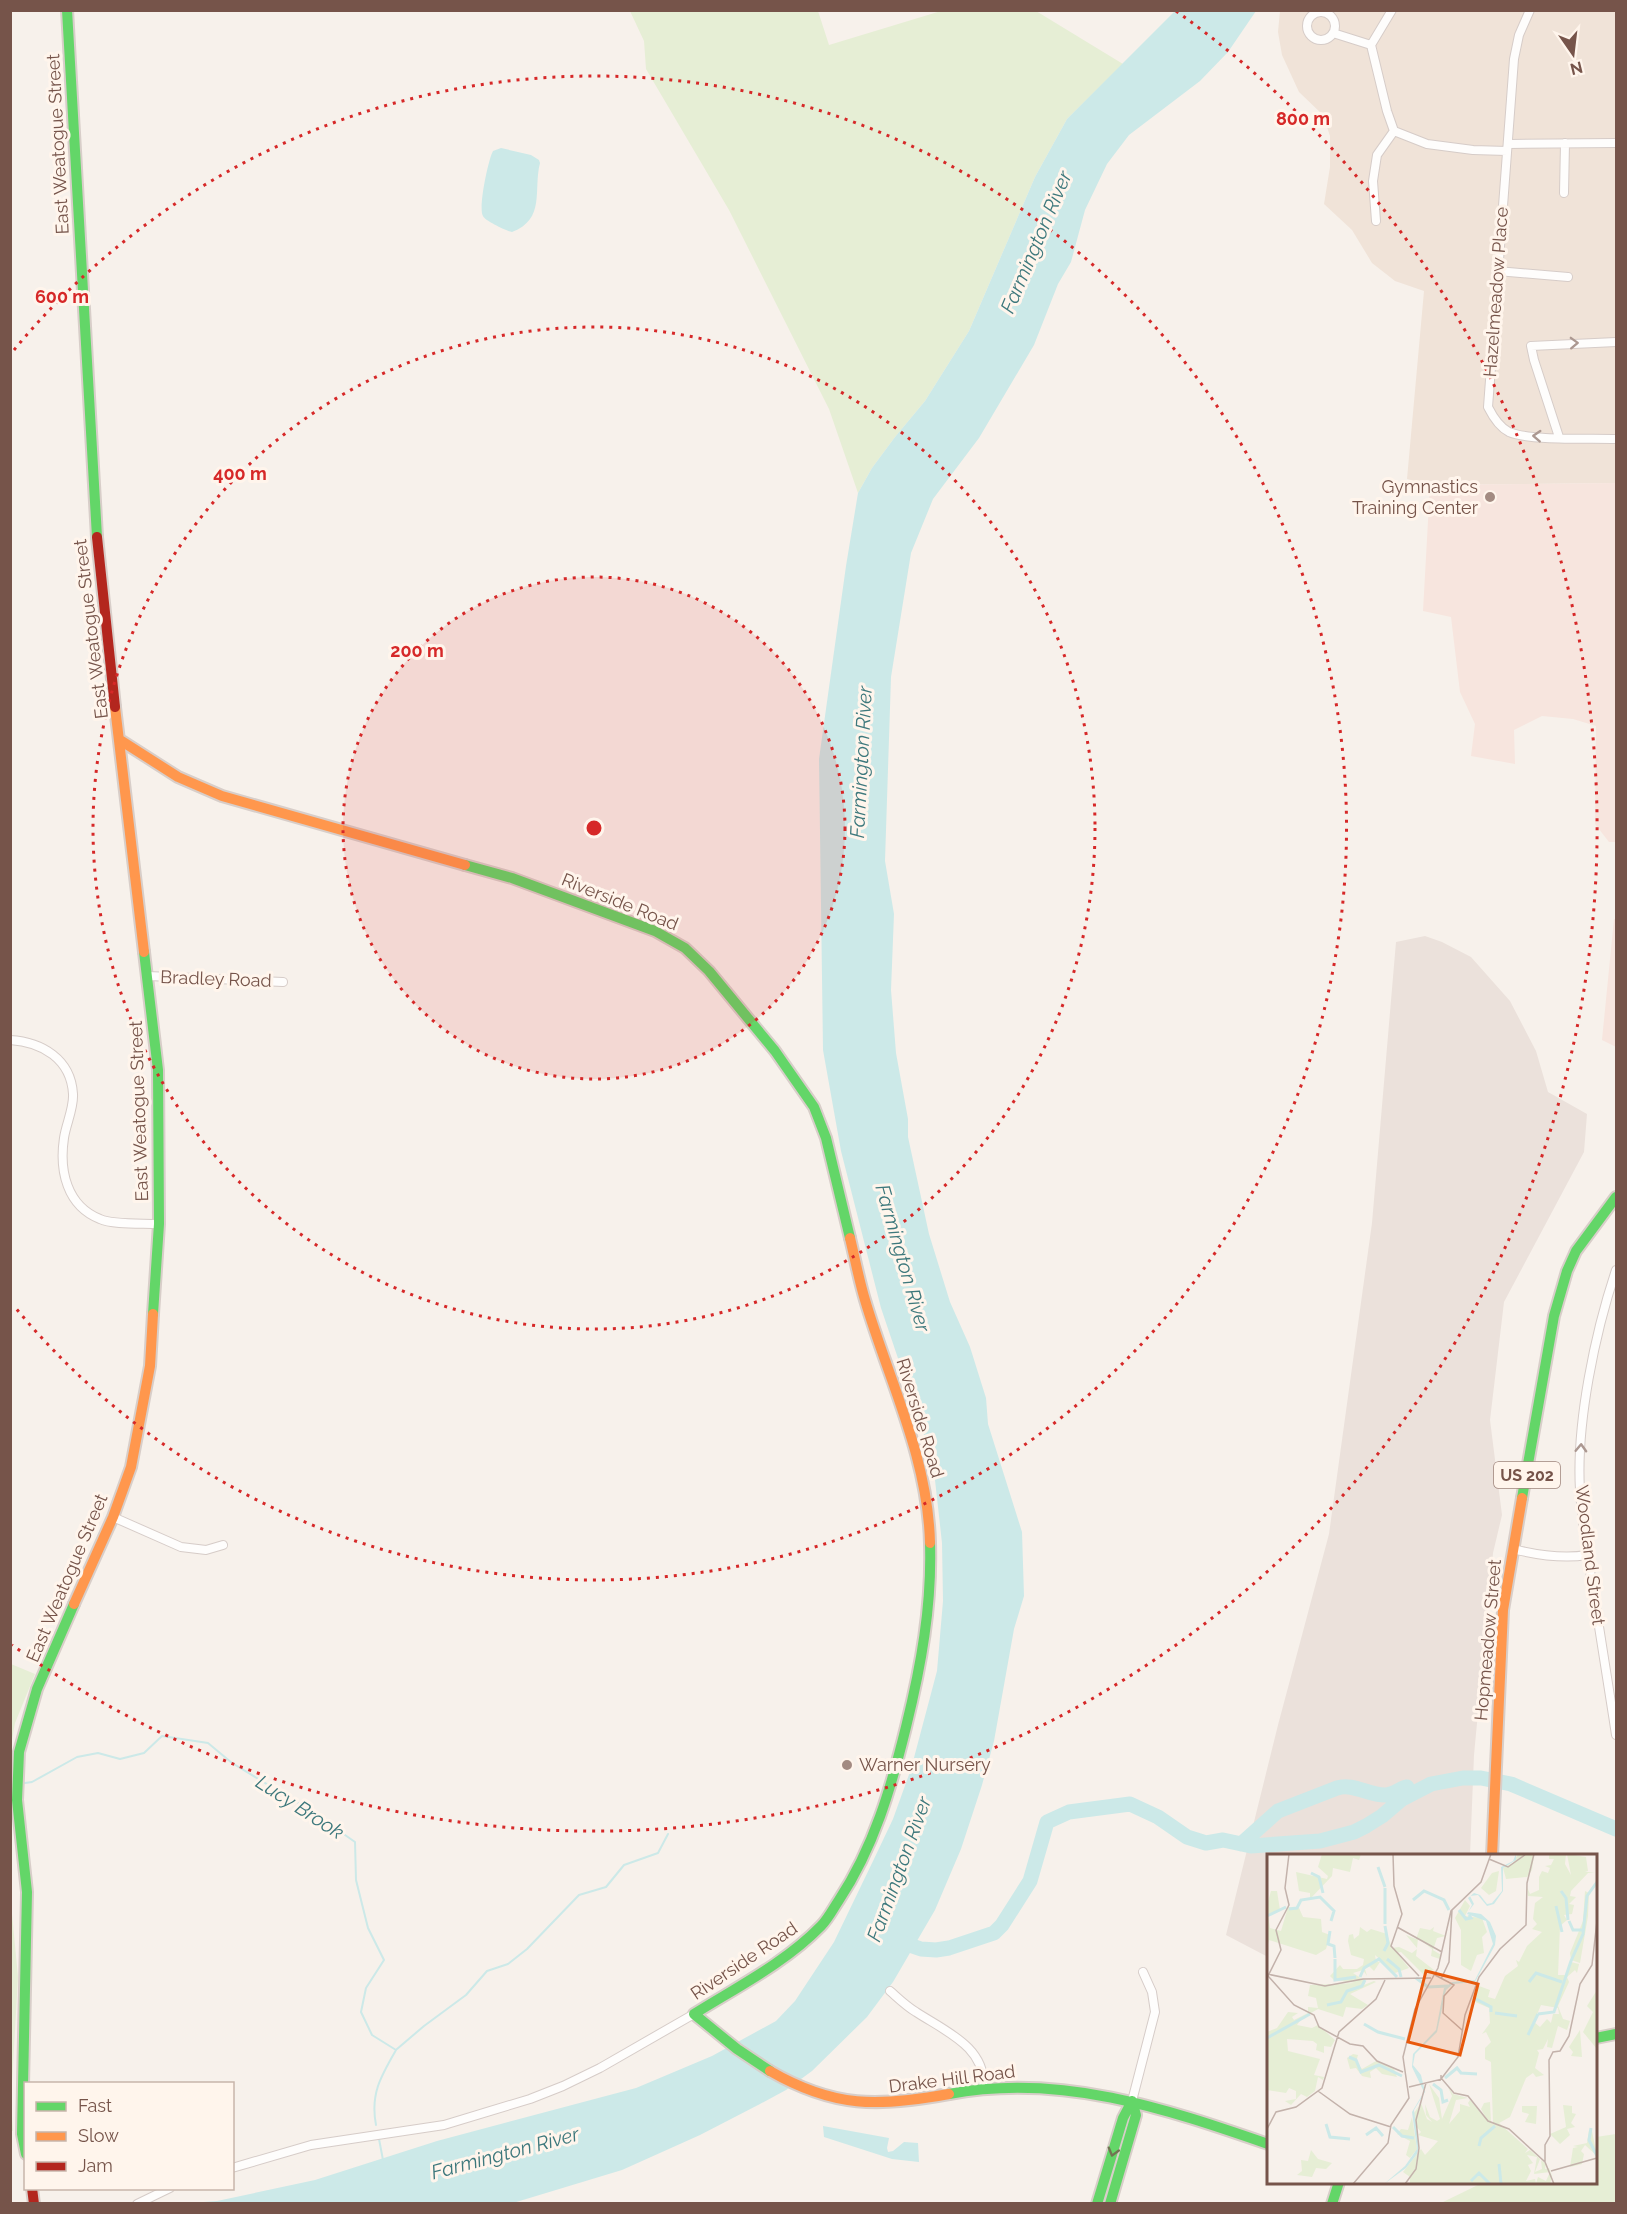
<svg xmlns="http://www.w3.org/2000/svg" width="1627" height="2214" font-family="Raleway,sans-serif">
  <rect width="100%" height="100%" fill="#f7f1eb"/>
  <!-- residential -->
  <path fill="#f0e3d8" d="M1280,11H1616V483L1430,485L1407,479L1424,291L1395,281L1372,263L1352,230L1324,204L1330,167V136L1323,115L1299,92L1282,55L1278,32Z"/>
  <!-- commercial -->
  <path fill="#f7e5de" d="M1616,483V842H1609L1595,824L1596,726L1573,719L1542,716L1514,730L1515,764L1471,756L1475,724L1460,692L1451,617L1423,611L1430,485Z
    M1614,919H1616V1047L1602,1040Z"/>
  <!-- industrial -->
  <path fill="#ebe1db" d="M1425,936L1442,942L1471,957L1510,1001L1536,1051L1548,1092L1587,1114L1584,1152L1504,1302L1490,1420L1502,1515L1493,1553L1474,1755L1470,1855L1268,1856V1957L1226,1935L1278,1725L1329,1534L1372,1223L1396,942Z"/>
  <!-- green -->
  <path fill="#e6eed5" d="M630,11H818L829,45L941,11H1036L1123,64L1067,119L1035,177L969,331L925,401L895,437L872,468L858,493L829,409L729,210L646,69L644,41Z
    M11,1664L35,1674L15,1723L11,1745Z
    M10,1893L18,1977L11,2101L13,2131L10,2130Z
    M1616,2134V2203H1441L1482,2183L1596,2182V2137Z"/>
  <!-- water -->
  <path fill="#cce9e8" d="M1175,11H1256L1228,52L1200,81L1129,135L1107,164L1085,210L1071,262L1058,284L1034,345L979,438L933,499L911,553L891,677L885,861L894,914L891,990L896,1053L908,1119V1137L929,1234L950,1302L970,1347L986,1398L988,1424L1022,1532L1024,1596L1014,1629L994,1741L982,1785L961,1849L935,1910L893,1982L867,2017L812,2071L786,2090L760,2104L700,2135L622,2170L513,2203L177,2204L217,2201L315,2180L437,2141L636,2088L712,2056L776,2021L795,2001L834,1942L874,1859L893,1819L911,1769L937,1671L943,1601L942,1543L933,1462L881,1308L841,1151L823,1050L819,759L846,566L858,493L872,468L895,437L925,401L969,331L1035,177L1067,119Z
    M501,148L531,155L539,160L540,163C533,190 546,219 512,232C507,231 485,221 483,216C478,209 488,160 493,151Z
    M823,2126L889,2138L887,2148L888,2152L893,2151L904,2142L918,2143L919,2162L892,2159L824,2137Z"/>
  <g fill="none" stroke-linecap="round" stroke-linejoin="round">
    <!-- stream -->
    <path stroke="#cce9e8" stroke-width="2" d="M25,1783L32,1782L77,1757L98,1753L120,1759L144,1753L162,1736L208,1743L232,1763L308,1809L355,1842L356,1880L368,1928L384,1960L366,1988L361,2012L372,2035L396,2050C381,2076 370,2094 376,2125
      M10,1785L12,1784
      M397,2049L424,2026L466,1995L487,1971L508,1964L527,1949L579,1895L606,1887L624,1865L658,1853L668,1834
      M379,2139L383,2160"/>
    <!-- river -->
    <path stroke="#cce9e8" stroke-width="15" d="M1241,1844L1278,1811L1337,1788C1353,1783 1368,1795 1385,1795C1393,1795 1401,1788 1407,1787
      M895,1940L921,1949L936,1950L949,1948L994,1933L1002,1925L1030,1881L1047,1822L1069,1812L1130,1804L1158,1817L1187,1837L1206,1843L1223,1840L1251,1846L1320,1841L1354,1832L1366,1826L1382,1816L1402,1799L1431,1784L1463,1778H1481L1511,1784L1616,1829"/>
    <!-- street casing -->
    <g stroke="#d6ccc8" stroke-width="10">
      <path id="street" d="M1392,10L1371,45L1387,111L1394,131L1427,144L1473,150L1507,151
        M1530,10L1519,35L1514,59L1488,407C1493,417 1499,427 1509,432C1529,441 1592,438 1616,439
        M1307 26a14 14 0 1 1 28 0a14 14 0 1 1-28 0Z
        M1333,33L1371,45
        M1509,144L1616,143
        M1564,193L1565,143
        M1376,221L1373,181L1377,155L1394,131
        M1497,271L1568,277
        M1559,437L1534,360L1531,346L1616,342
        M148,976L283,982
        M10,1040C42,1042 71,1059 73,1094C74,1108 66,1124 64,1138C59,1171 67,1206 100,1219C113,1225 143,1223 159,1224
        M1616,1270C1595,1333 1576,1423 1580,1490C1582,1525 1588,1560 1594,1595C1601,1641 1609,1688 1616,1735
        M113,1517L181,1547L206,1550L223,1545
        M1513,1549C1537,1555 1563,1559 1587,1555
        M890,1991C898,1998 906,2006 916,2012C945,2031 988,2048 983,2089
        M1132,2101L1155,2012L1152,1992L1143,1972
        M232,2168L311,2145L444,2125L530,2099L563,2086L600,2068L694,2014
        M137,2204L170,2188"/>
    </g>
    <!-- fast casing -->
    <g stroke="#d8cec9" stroke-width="14">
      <path id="fast" d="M67,10L97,537
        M465,865L512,878L655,931L685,948L709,971L775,1051L814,1107L826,1138L850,1238
        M144,952L158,1070L159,1224L153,1314
        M1522,1498L1554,1316L1567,1271L1576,1251L1616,1197
        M1596,2038L1616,2034
        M770,2071L737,2049L694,2014C737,1987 785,1963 821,1926C828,1919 833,1909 839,1900C874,1847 891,1788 906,1727C921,1666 932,1606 930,1543
        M949,2094C1060,2073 1164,2108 1268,2144
        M26,2154L22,2134L27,1892L17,1800L19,1752L37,1689L74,1604
        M1097,2204L1123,2118L1132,2101
        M1110,2204L1136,2115L1132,2101
        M1332,2204L1339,2182"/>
    </g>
    <!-- slow casing -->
    <g stroke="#d8cec9" stroke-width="14">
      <path id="slow" d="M115,707L144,952
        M120,740L178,777L222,796L465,865
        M850,1238C855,1259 859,1280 865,1300C889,1381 928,1457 930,1543
        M74,1604L113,1517L131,1467L150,1366L153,1314
        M1492,1856L1503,1610L1522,1498
        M770,2071C834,2108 878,2107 949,2094"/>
    </g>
    <!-- jam casing -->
    <g stroke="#d8cec9" stroke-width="14">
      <path id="jam" d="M97,537L115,707
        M32,2188L34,2204"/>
    </g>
    <!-- street -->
    <use href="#street" stroke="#fefdfc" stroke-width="8"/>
    <!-- fast -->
    <use href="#fast" stroke="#63d668" stroke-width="10"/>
    <!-- slow -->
    <use href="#slow" stroke="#ff974d" stroke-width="10"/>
    <!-- jam -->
    <use href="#jam" stroke="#b3261e" stroke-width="10"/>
  </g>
  <!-- one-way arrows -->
  <defs><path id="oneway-chevron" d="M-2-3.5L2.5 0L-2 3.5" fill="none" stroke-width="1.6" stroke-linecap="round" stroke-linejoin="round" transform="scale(1.5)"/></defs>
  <g stroke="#ac9891">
    <use href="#oneway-chevron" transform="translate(1574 343) rotate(-2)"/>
    <use href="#oneway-chevron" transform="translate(1537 436) rotate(-177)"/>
    <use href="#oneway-chevron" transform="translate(1581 1448) rotate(-88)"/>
  </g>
  <use stroke="#717452" href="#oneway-chevron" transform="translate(1113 2152) rotate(106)"/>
  <!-- distance rings -->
  <circle cx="594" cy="828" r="251" fill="#d62828" fill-opacity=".12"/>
  <g fill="none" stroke="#d62828" stroke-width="3" stroke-dasharray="3 6">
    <circle cx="594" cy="828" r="251"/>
    <circle cx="594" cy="828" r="501"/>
    <path d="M14 350A752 752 0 1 1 14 1306"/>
    <path d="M1176 11A1003 1003 0 1 1 12 1645"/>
  </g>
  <!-- markers -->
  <g fill="#a38b82" stroke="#fff5ec" stroke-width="2">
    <circle cx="1490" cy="497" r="6"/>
    <circle cx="847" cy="1765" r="6"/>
  </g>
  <g text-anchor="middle" stroke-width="6" stroke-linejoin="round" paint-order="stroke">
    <!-- shield labels -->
    <rect fill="#fff5ec" stroke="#9f847b" stroke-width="1.5" x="1494" y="1462" width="66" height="26" rx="4.5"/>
    <g font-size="16" font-weight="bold" fill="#76544a">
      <text x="1527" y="1481">US 202</text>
    </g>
    <!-- street labels -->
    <g font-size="18" fill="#76544a" stroke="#fff5ec">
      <text transform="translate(58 144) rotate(-93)" y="6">East Weatogue Street</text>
      <text transform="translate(1496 292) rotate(-86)" y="6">Hazelmeadow Place</text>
      <text transform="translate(91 629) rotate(-97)" y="6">East Weatogue Street</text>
      <text transform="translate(620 902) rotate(22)" y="6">Riverside Road</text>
      <text transform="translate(216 979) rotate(2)" y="6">Bradley Road</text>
      <text transform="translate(139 1111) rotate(-92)" y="6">East Weatogue Street</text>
      <text transform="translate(920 1418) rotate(73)" y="6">Riverside Road</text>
      <text transform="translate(1590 1555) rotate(83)" y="6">Woodland Street</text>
      <text transform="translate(67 1578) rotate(-67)" y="6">East Weatogue Street</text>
      <text transform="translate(1488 1640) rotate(-85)" y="6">Hopmeadow Street</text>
      <text transform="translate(744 1961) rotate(-34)" y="6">Riverside Road</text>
      <text transform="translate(952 2079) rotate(-7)" y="6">Drake Hill Road</text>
    </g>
    <!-- poi labels -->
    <g font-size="18" fill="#76544a" stroke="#fff5ec" text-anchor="end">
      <text x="1478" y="493">Gymnastics<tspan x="1478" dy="21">Training Center</tspan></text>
      <text x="859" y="1771" text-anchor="start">Warner Nursery</text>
    </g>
    <!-- water labels -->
    <g font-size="20" font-style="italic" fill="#3d787c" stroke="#fff5ec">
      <text transform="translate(1036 242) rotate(-67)" y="7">Farmington River</text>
      <text transform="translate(861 762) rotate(-87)" y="7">Farmington River</text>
      <text transform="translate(903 1258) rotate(74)" y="7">Farmington River</text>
      <text transform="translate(300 1807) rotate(33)" y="7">Lucy Brook</text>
      <text transform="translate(899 1869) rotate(-70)" y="7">Farmington River</text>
      <text transform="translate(505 2153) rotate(-15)" y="7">Farmington River</text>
    </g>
  </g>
  <!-- overview -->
  <g transform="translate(1267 1854)">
    <rect width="330" height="330" fill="#f7f1eb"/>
    <path d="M55,0H94L92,6L86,4L83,18L66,14L65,22L43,45V39L32,37L29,18L60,25L61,22L51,13ZM251,0H267L265,16L260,23L239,25L236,14L246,9ZM282,0H299L298,10L304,21L300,0L319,3L321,17L318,18H328L321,19L304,37L303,42L309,43L302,50L307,51L305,60L297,61L300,66L293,72L291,121H298L304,108L312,110L310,119L308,116L300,123L302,128L291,152L296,165L303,167L300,176L291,172L285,194L280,193L281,185L276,195L270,196L272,199L268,214L277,221L269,223L266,219L259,224L243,263L232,269L261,295L258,299L263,296L273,305L268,318L275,315L274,306L279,310L278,315L282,314L285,322L283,330H143V323L136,318L154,295L158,301L171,287L151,281L154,278L149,272L147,259L154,249L160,265L165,268L159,261L158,250L163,263L170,267L173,265L162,230L172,244L175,265L185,242L181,233L186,240L201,244L189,246L182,270L193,257V250L203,253L201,249L203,246L220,266L214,255L217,249L223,248L224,269L220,267L226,270L224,208L218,205V194L224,188L219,178L215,180L223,169L222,154L206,147L212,132L223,136L221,143L228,145L238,122L251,112L249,106L252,108L260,92L275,78L265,75L270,70L266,65L268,49L276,43L261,42L260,33L263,40L272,36V23L275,17L281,19L283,14L278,12L284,11L287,5H282ZM274,151L291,154L292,160H286L284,169L280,165L273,173L267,168ZM260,301L270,303L267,320L283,318L279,327L271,323L269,329L268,325L259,327L264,317L261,311L266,309ZM232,17L229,37L222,41L214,34L225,19ZM4,37H10L13,56L1,61L3,74L14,77L21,53L32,54L36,63L54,65L55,78L63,81L59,95L49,101L2,86L1,90L0,51ZM318,37L322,39L321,62L313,109L304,106L303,99L316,67ZM198,46L203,52L198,62L215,64L220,78L215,83L217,99L210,101L204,117L194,111V76L188,64ZM93,73L100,78L104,75L120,80L125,94L132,93L145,99L150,95L149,102L167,116L156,120L134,98L130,99L142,114L128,119L108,101L109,107L113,108L107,117L102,112L98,115L100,122L96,116L86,119L98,127L97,131L107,127L109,128L83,140L101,151L95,155L79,153L76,163L51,155L35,164L30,171L45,174L51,171L68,186L64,193L57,192V199L49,196L50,190L46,187L20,185L21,197L53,205L47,221L57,223L56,226L51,223L48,237L40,243L34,240L24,251L18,247L29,245V237L22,234L19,239L0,236V178L10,174L21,158L31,159L25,163L27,166L41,159V153L51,154L49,144L41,142L43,131L88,129L67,126L63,122L73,111L76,115H90L96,111L97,105L84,101L81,87L82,81L86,80L87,85L92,81ZM167,73L166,77L179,82L170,84L166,96L174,101L173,105L164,102L165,95L151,84L150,94L139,81L149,85L153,74L163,76ZM330,136V195L316,178L326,158L320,152ZM313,176L315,203L304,202L306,198L302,193ZM86,200L91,201L89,208L95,215L109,207L127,215L130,223L115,220L109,214L103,218L104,224L95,222L89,214L83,215L80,204ZM296,251L305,252V259L309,260L304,269L308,273L300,275L303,281L293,290L283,280L299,273ZM255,252H270L269,270L258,268L262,260L255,258ZM145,263L150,295L143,304L139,301L143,287L130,280L134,275L141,276ZM322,276L325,277L330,302L318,291L314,297L317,300L315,310L303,313L306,294L311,293L306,292L320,289ZM44,296L51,305L65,309L59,315L49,314L45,323L30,321L35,317L34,306L41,307Z" fill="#e6eed5" fill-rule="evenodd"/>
    <path d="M249,0V6L236,14V37L227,50L220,52L211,41L203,42L207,50L201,58L214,60L223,68L229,82L228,91L208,128L186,130L179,136L170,178L148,200L146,211L154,221L158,238L147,256L152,292L150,300L139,314L117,330L138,312L150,295L145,258L157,238L145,213L146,200L169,176L177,134L185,128L208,126L226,90L219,67L200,60L205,51L201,44L207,39L213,41L220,50L225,49L235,37L234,13L246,7Z" fill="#cce9e8"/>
    <path fill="none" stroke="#cce9e8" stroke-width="3" d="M111,13L118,33M44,19L52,23L56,39M118,34V70M294,37L299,44L301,66M146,46L157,37L177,46L182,56M289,52L295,78M22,55L30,54L34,46L53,43L67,57L64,67M192,56L199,65L204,64L202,61M0,62L19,53M302,67L306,76H315M63,77L61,90L67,92L68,104M117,97L121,89L118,72M68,105V126L89,123M120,105L132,115L134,123M304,107L316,80L320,42L330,28M93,123L97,114L112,105L130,123M149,124L161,133L181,132M262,128L269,119L295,128M207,144L224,153V158M60,151L74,148L80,137L95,132L98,126M228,159L250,162M271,160L287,158L304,107M97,170L111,178L138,185M261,181L271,160M0,184L43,160M82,203L89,206L94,218L112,211L135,222M178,224L190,214L194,219L210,220M166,230L174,236L176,248L181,246M59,270L63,283L83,285M126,273L135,282L147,284M324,274L322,286L330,302M99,281L109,274L116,282M212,292L214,284L228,272M232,310L234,330M204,327L212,319L223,330"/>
    <path fill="none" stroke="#c3b2ab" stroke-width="1.5" d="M22,0L18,34L22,51L9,76L14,96L1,122L27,151L47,161L52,173L83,190L96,192L110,207L136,218M126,0L127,32L135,60L124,92L152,122M222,5L241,13L259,0M130,73L175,98M0,120L58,132L96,125L164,124M168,121L187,131L177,142L176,159L195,176M174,125L182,108L185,56M174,221V225L191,203L198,161L212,123L233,95L259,71L260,29L267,0M142,233L175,225L187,239L201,242L221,267L242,275L278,308L287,330M51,237L83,260L124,273M0,275L9,258L29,253L55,234L72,178L109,145L118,126M278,308V291L283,282L282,206L286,198L293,197L302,182L313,130L325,111L330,67M284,317L330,304M86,330L121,289L124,271L142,244L136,203L148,155L171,114L184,57L214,28L224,0M138,330L149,315L152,294L149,266L159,229"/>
    <path fill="#e8590c" fill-opacity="0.15" stroke="#e8590c" stroke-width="3" d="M159,117L211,130L193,201L141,188Z"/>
    <rect width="330" height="330" fill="none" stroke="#76544a" stroke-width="3"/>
  </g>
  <circle cx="594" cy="828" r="9" fill="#d62828" stroke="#fff5ec" stroke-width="3"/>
  <g font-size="18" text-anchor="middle" font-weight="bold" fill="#d62828" stroke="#fff5ec" stroke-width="6" stroke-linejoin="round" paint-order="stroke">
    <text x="1303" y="125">800 m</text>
    <text x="62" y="303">600 m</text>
    <text x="240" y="480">400 m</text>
    <text x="417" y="657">200 m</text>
  </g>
  <!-- border -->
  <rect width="1627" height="2214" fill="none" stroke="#76544a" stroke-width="24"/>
  <!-- legend -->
  <rect x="24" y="2082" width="210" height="108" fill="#fff5ec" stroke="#c8b5ab" stroke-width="1.5"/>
  <rect x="36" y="2102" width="30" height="9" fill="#63d668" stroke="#c8b5ab" stroke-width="1.5"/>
  <text x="78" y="2112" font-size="18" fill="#76544a">Fast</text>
  <rect x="36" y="2132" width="30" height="9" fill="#ff974d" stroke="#c8b5ab" stroke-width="1.5"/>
  <text x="78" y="2142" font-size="18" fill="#76544a">Slow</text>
  <rect x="36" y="2162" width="30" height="9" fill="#b3261e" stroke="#c8b5ab" stroke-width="1.5"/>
  <text x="78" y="2172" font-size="18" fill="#76544a">Jam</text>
  <!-- north arrow -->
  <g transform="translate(1573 54) rotate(166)" stroke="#fff5ec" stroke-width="4.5" paint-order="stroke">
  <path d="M0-4.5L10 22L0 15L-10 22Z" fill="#76544a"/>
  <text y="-9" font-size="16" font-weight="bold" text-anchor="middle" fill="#76544a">N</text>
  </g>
</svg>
